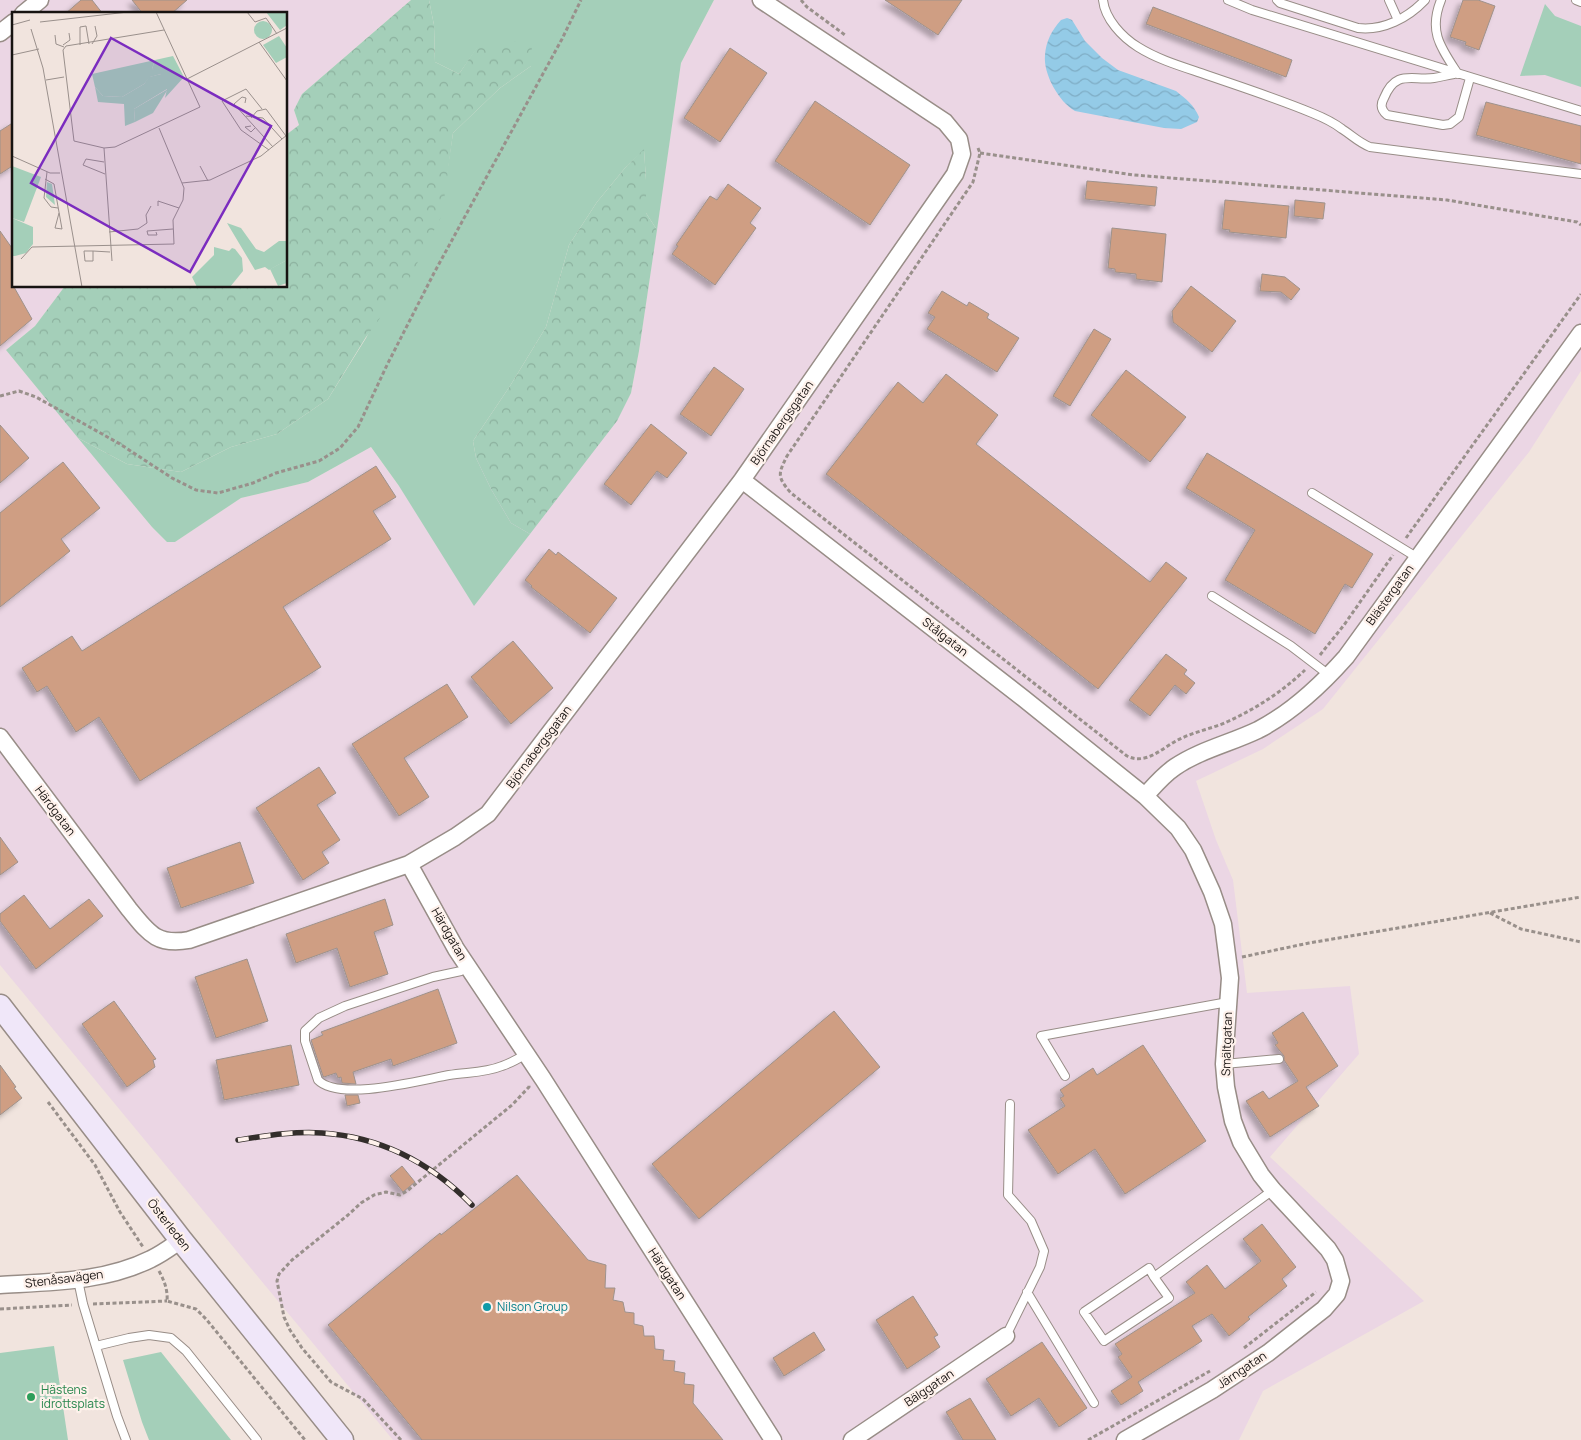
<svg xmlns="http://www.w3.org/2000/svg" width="1581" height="1440" font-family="Manrope,sans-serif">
  <defs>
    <pattern id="forest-crowns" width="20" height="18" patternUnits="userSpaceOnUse" patternTransform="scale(1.25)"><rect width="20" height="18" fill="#a4cfb9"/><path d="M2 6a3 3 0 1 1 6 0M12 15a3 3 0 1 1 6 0" fill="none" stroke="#8cb19e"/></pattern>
    <pattern id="water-waves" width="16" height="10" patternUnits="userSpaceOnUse" patternTransform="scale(1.25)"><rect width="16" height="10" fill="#94cbe7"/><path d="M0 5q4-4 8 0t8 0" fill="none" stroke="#7fadc5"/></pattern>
    <filter id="shadow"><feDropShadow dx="-4.5" dy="4.5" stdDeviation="2.5" flood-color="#0004"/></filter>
  </defs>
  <rect width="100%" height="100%" fill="#f1e4de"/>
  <!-- industrial -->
  <path fill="#ebd6e4" d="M0,0H411L302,94L294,110L299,125L286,135V14H14V286H65L35,326L6,350L152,527L167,542H175L241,498L308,482L371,447L399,486L631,393L639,351L681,63L714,0H1581V371L1529,452L1323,709L1263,749L1196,781L1216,840L1233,880L1247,993L1350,986L1359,1054L1270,1157L1424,1301L1263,1391L1239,1440H393L0,965Z"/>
  <!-- green -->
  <path fill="#a4cfb9" d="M429,0H714L681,63L657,230L646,213V180L644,150L625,168L597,202L569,245L546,327L510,386L473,441L476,458L491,489L511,523L530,534L474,606L399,486L371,447L308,482L241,498L175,542H167L152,527L78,438L127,464L181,472L231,447L277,434L328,399L366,338L447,173L453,133L500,88L531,66L477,48L459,74L435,62L434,25Z
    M1545,4L1555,16L1581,26V87L1545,75L1520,76Z
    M54,1346L68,1440H0V1353Z
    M161,1352L231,1440H149L142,1422L123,1360Z"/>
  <!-- forest -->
  <path fill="url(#forest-crowns)" d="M411,0H429L434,25L435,62L459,74L477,47L505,41L532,43L531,66L500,88L453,133L442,215L409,279L366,337L328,399L277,434L231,447L181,472L127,464L78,438L6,350L35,326L65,286H286V135L299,125L294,110L302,94Z
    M644,149L646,180V213L657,230L639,351L631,393L617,421L530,534L511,523L491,489L476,458L473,441L510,386L546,327L569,245L597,202L625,168Z"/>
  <!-- water -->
  <path fill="url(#water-waves)" d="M1067,18L1072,20L1085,41L1102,58L1118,70L1176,91C1186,99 1194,105 1199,117L1197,122L1181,129L1164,128L1075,111C1059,102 1043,74 1045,55C1046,41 1052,30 1061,20Z"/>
  <!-- building -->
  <path fill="#cf9e83" stroke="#9e928c" filter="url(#shadow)" d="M81,0H92L103,14H65Z
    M132,0H187L171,14H143Z
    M885,0H962L938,35Z
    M1463,0H1478L1495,6L1479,50L1465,45L1466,42L1450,37Z
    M1153,7L1292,60L1286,77L1146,24Z
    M730,48L767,73L720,142L684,118Z
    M815,101L910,165L870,225L775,161Z
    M1486,102L1581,126V164L1476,135Z
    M14,122V165L0,174V131Z
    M1087,181L1157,187L1155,206L1085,199Z
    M728,184L761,208L750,223L756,228L715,285L672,254L678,246L676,245L710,196L717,200Z
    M1225,200L1289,206L1286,238L1229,232L1230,230L1222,229Z
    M1295,200L1325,203L1323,219L1294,216Z
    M1112,228L1166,234L1162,282L1136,279V274L1115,272V269L1108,268Z
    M0,231L14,251V287L32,319L0,346Z
    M1262,274L1285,277L1300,289L1291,300L1281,292L1260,291Z
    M1191,286L1236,321L1212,352L1173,322L1172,311Z
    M942,291L967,306L969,302L989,314L987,318L1019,338L997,372L927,329L935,317L928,313Z
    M1094,329L1111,339L1070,406L1053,396Z
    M714,367L744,389L711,436L680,414Z
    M1126,370L1186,417L1150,462L1091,415Z
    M946,374L998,415L976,444L1150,582L1166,562L1187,578L1098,689L826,474L898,382L923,403Z
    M651,424L687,453L667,478L657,471L631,505L604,484Z
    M0,425L29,458L0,483Z
    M1207,453L1373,554L1352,588L1345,584L1315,634L1225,580L1255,530L1186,488Z
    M63,462L100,508L61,539L70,551L0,607V513Z
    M376,466L396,497L373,511L391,539L283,607L321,667L140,781L99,717L76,732L47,686L37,692L22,668L72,636L82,651Z
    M549,549L556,555L558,552L617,598L590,633L531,587L532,586L525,580Z
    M513,641L553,688L511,724L471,677Z
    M1166,654L1187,670L1184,674L1195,683L1186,694L1175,685L1150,716L1129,700Z
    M447,684L468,717L404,758L429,797L399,816L352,744Z
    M319,767L336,793L317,805L340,840L322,852L329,863L303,880L256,808Z
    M0,837L18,862L0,875Z
    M240,842L254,883L181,908L167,868Z
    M24,895L50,929L89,899L103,916L36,969L0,921V914Z
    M385,899L393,925L374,932L388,974L350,987L337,948L296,963L286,934Z
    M247,959L268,1021L216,1038L195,977Z
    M438,989L457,1043L393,1066L391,1059L353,1072L356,1084L342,1083L341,1077L338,1078L336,1073L324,1077L323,1076L311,1040L323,1035L321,1032Z
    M114,1001L156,1059L153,1060L155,1067L127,1087L82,1024Z
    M834,1011L880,1067L699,1219L652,1164Z
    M1303,1012L1338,1066L1306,1087L1319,1106L1270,1137L1246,1101L1263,1091L1269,1099L1298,1081L1284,1060V1056L1275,1045L1278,1043L1272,1033Z
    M291,1045L299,1085L224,1100L216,1060Z
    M1143,1045L1206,1141L1125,1194L1095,1149L1058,1174L1028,1130L1065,1106L1060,1098L1064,1096L1060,1090L1093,1068L1097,1075Z
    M0,1065L16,1087L14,1088L22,1098L0,1115Z
    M345,1095H358L360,1103L347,1106Z
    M402,1166L415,1182L403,1192L390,1176Z
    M517,1175L588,1260L606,1265L605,1288H615L613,1300L623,1302L625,1312L634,1313V1324L643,1326L644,1336H654L655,1349L664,1350L663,1360L675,1361L674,1371L685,1373L684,1384L694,1385L693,1403L723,1440H422L328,1325L440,1233L441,1235Z
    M1262,1224L1296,1267L1282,1279L1287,1286L1248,1317L1250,1319L1229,1336L1212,1314L1192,1326L1202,1341L1138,1382L1143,1391L1121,1405L1111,1391L1132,1377L1118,1357L1122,1354L1115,1344L1195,1293L1186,1282L1207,1265L1225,1289L1261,1261L1243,1239Z
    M913,1296L938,1335L934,1337L940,1347L907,1369L876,1320Z
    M814,1332L825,1350L784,1376L773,1358Z
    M1042,1342L1087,1408L1059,1427L1039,1398L1011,1416L986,1379Z
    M970,1398L996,1440H963L946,1412Z"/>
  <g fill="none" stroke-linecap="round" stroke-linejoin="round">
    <!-- service casing -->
    <g stroke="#988d87" stroke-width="10">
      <path id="service" d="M1103,0C1105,19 1122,37 1138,47C1157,59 1180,66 1201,73C1238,86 1276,98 1312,113C1322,117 1333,122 1342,129C1353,136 1358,142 1370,147L1581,174
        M1228,0L1252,10L1581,111
        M1277,0L1280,3L1358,28C1383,31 1408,18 1425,0
        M1389,0L1398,20
        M1441,0C1428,32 1441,48 1458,74
        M1576,0L1581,2
        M1454,74C1447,75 1441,77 1434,78C1412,81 1396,69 1384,98C1380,105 1381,110 1387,115L1443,125L1450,124L1459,117L1470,78
        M1312,493L1418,558
        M1212,596L1291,646L1329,675
        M467,966L461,971L433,977L345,1006L319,1018L305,1031V1041L318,1080C339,1102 421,1080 449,1075C467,1072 485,1073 502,1066C511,1063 518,1059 526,1054
        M1224,1064L1279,1059
        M1065,1076L1041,1036L1228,1002
        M1154,1277L1169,1298L1104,1341L1084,1312L1149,1268L1154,1277L1273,1190
        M78,1280L83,1304L117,1416L126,1440
        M1027,1292L1094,1403
        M1006,1336L1040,1267L1044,1251L1031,1221L1008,1195L1010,1104
        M96,1346L129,1338L149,1335L171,1338L186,1351L257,1440"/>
    </g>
    <!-- minor casing -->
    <g stroke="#988d87" stroke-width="19">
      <path id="minor" d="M23,14L40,0
        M0,33L14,22
        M742,480L1023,698L1145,796L1178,828L1193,850L1212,892L1223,924L1230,978L1224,1064L1226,1087L1233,1121L1241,1142L1261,1175L1273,1190L1328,1249L1335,1260L1341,1281L1337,1294L1324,1309L1268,1353L1212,1390L1125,1440
        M0,737L129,909C148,932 156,946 189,940L409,864L456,949L543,1079L773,1440
        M1145,796C1154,786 1163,775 1175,767C1200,750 1231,743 1258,730C1291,713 1322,684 1346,657L1581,333
        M409,864L455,837L488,814L742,480L955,174L962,154L959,139L945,122L761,0
        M0,1285C51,1282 105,1282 151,1259C162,1254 171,1247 181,1240
        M852,1440L1006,1336"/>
    </g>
    <!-- secondary casing -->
    <g stroke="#988d87" stroke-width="25">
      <path id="secondary" d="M0,1006L181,1240L342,1440"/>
    </g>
    <!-- path -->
    <path stroke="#99908b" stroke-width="3" stroke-dasharray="4 2.5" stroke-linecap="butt" d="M801,0L807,7L845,35
      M978,148L980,153L973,182L787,456C778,474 777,477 791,493L1127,756C1148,766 1163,746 1182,738C1197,731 1214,728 1229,721C1257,708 1283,691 1305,670
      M980,153L1134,175L1447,200L1577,222L1581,225
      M0,396L19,391L36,397L120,444L172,478L196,490L218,493L253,483L276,473L319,461L340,448L358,427L387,365L434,273L562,39L581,0
      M1406,538L1581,294
      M1320,655L1344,625L1393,555
      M1490,913L1521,929L1581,942
      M1242,957L1309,943L1581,897
      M48,1102L95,1165L120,1212L143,1247
      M159,1271C164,1280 168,1290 167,1301L196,1309L206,1319L305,1440
      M93,1304L167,1301
      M0,1309L72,1305
      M1244,1348L1316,1292
      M401,1440L363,1399L331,1382L302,1348L290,1330L284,1317L277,1281L279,1274L292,1260L348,1215L361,1203L374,1195L386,1192L400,1195L407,1191L512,1105L529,1087V1084
      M1088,1440L1210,1371"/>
    <!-- service -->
    <use href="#service" stroke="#fff" stroke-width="8"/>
    <!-- minor -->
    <use href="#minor" stroke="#fff" stroke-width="16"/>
    <!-- secondary -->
    <use href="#secondary" stroke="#f0e7f9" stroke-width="22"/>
    <!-- rail casing -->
    <g stroke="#332e2b" stroke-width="5.5">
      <path id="rail" d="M238,1140C265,1136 294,1131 322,1133C381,1137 431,1163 472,1205"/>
    </g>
    <!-- rail -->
    <use href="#rail" stroke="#fef1eb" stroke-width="4" stroke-dasharray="11" stroke-linecap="butt"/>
  </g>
  <!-- markers -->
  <circle fill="#0f9aa8" stroke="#fef1eb" stroke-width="2" cx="487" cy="1307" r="5"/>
  <circle fill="#2e9e5b" stroke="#fef1eb" stroke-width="2" cx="31" cy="1397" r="5"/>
  <g text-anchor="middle" stroke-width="4.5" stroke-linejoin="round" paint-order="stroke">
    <!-- street labels -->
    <g font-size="12" fill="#171311" stroke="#fef1eb">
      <text transform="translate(782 423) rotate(-55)" y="4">Björnabergsgatan</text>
      <text transform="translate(1390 595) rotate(-54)" y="4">Blästergatan</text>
      <text transform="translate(945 637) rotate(38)" y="4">Stålgatan</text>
      <text transform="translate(539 747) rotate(-53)" y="4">Björnabergsgatan</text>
      <text transform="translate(55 811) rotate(53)" y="4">Härdgatan</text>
      <text transform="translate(449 934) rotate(60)" y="4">Härdgatan</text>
      <text transform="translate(1227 1044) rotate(-88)" y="4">Smältgatan</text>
      <text transform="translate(169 1225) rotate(52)" y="4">Österleden</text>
      <text transform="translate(667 1274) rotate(57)" y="4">Härdgatan</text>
      <text transform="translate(64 1279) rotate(-7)" y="4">Stenåsavägen</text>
      <text transform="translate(1242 1370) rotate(-34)" y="4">Järngatan</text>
      <text transform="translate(929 1388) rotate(-34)" y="4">Bälggatan</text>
    </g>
    <!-- culture labels -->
    <g font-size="12" fill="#0d838f" stroke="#fef1eb" text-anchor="start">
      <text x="497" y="1311">Nilson Group</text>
    </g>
    <!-- leisure labels -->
    <g font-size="12" fill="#27864d" stroke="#fef1eb" text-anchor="start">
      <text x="41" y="1394">Hästens<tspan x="41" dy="14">idrottsplats</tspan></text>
    </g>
  </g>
  <!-- overview -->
  <g transform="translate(12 12)">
    <rect width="275" height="275" fill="#f1e4de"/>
    <path d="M254,0H275V13L268,18ZM242 18a9 9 0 1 1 18 0a9 9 0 1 1-18 0ZM267,24L275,36V45L264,51L251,33ZM161,44L172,65L153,86L155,77L122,97L123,110L113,114L112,92L86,90L83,75L91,84L110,85L132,72L137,65L149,62L140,57L143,48ZM0,154L29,165L12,210L0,206ZM35,170L40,172L43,193L34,185ZM275,248V271L266,274L258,257Z" fill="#a4cfb9"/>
    <path d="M143,48L140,57L148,58L149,62L138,65L132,72L110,85L91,84L83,75L80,62ZM156,77L141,101L123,110L122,97ZM215,211L229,216L244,237L252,240L267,229H274L275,248L257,258L253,255L243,258ZM202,235L217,239L220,236L223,237L230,246L231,259L218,275H185L180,265L202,243Z" fill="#a4cfb9"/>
    <path d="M0,206L21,215V232L14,241L3,244H0Z" fill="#a4cfb9"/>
    <path fill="none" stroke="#9a908c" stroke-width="1" d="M235,0L243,10L254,6L265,22M28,10L116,0M0,13L18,8M19,17L31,56L70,275M43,23L44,32L52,35M247,30L275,69M80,32L85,24L83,14M51,33L58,28L57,21M68,33V15L74,14L77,32M0,43L27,37M175,67L275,16M34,68L52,65M233,91L234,86L230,85L222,92L261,135M250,97L234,77L210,89L229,118L257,138M234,104L251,106L270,127M239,106L245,99L254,97L274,124M239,114L233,115L239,120L243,116M92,136L103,135L188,95L144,0M0,144L38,161H48M92,150L74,147L71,153L93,162M188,154L196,169M35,160L32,186L39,195L46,196M33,167L42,172L50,217L43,216L47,201M170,171L198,168L249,144L275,123M146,194V189L167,196M97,220L126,217L135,211L134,203L139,194M144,220L145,223H136L135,219L161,217M81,239V249H73L72,239H81L98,240M9,247L20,235L162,232L161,208L171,188L172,176L147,116M100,249L92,136L62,129L51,38L54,34L152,18"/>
    <path fill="#7b2cbf" fill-opacity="0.15" stroke="#7b2cbf" stroke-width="2.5" d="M99,26L259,114L178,260L19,171Z"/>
    <rect width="275" height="275" fill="none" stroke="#171311" stroke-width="2.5"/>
  </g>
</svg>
